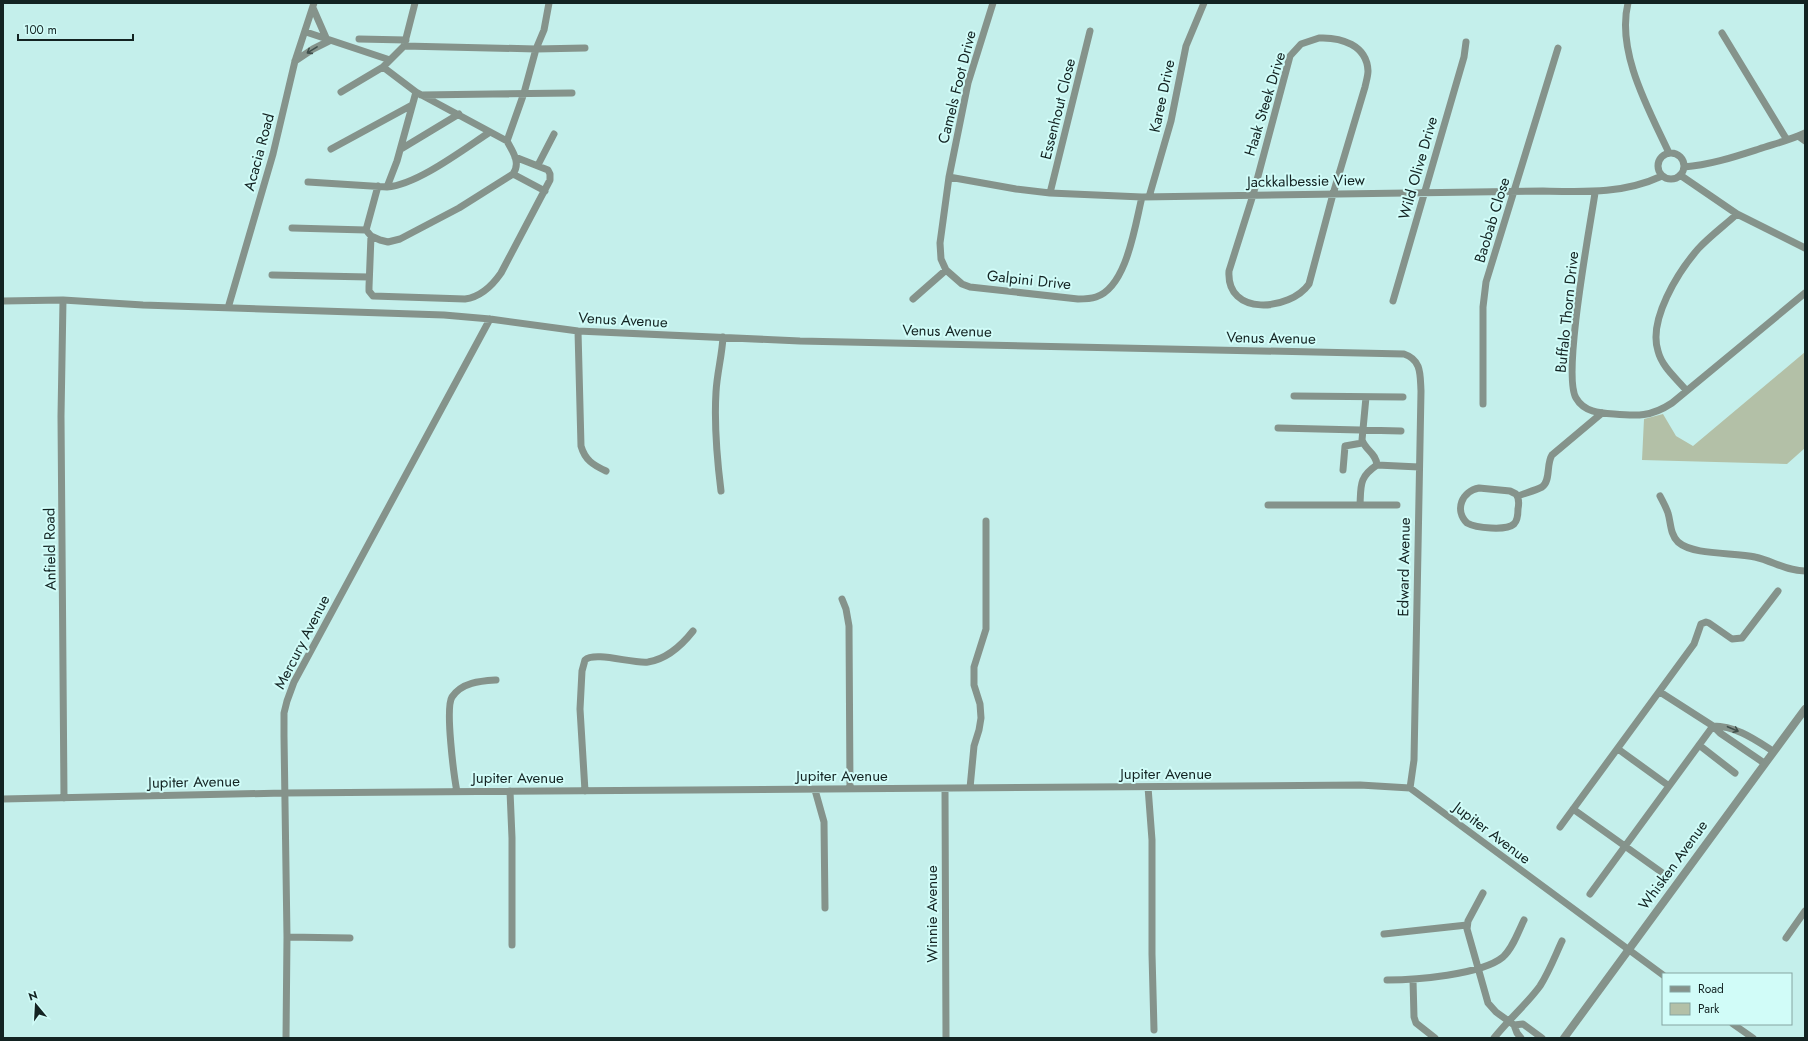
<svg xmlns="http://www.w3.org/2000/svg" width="1808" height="1041" font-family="Jost,sans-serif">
  <rect width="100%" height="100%" fill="#c4efeb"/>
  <!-- green -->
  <path fill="#b3c0a7" d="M1805,352V448L1787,464L1642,460L1644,419L1663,414L1676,436L1693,446Z"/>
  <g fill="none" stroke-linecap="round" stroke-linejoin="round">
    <!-- minor -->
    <path stroke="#85938b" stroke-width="7" d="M993,3L968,83L949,177L940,243L941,259L946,270L962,284L970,287L1078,299C1084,299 1090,299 1096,297C1127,287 1135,225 1142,197
      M1628,3C1616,52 1649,110 1669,153
      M313,8L327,40
      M306,32L390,60
      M1722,33L1787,140
      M1319,38C1341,37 1367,45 1368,71C1368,76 1366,82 1365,87L1333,194L1309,284C1290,311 1226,317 1229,271L1253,195L1290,56L1301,44Z
      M359,39L406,40
      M404,46L536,49L585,48
      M295,61L313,49L329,41
      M383,67L416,92L507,141
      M341,92L383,67L404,46L415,3
      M421,95L572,93
      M1798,136L1805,141
      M331,149L412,105
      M401,149L459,114
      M1658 166a13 13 0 1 1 26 0a13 13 0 1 1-26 0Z
      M538,165L554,134
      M1684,167C1710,165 1734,157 1759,149C1774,144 1790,140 1805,133
      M513,174L545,191
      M1680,175L1737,214L1805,248
      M949,177L1016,189L1050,193L1142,197L1543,191C1585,192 1623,194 1662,176
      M308,182L387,187C417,185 464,149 490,132
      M387,187L397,161L416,92
      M1050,193L1090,31
      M1595,193C1590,227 1562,375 1576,398C1584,412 1599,413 1614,414C1637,416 1651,417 1672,403L1805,293
      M1149,197L1171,121L1186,46L1204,3
      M292,228L366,230L371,236L380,240L388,242L400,239L459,208L513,174C521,163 513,152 507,141L524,93L536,49L544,30L549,3
      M366,230L378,186
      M371,236L369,287V291L373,296L465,299C481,297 492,286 501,273L550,180V174L548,170L515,157
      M272,275L369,277
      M913,299L946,270
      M63,300L61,416L64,798
      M3,301L63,300L143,305L444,315L490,319L578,331L800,341L1404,354C1422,360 1420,375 1421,391L1414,760L1410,788
      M1393,301L1464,57L1466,42
      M228,308L273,154L295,61L314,3
      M578,331L581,446C585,460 593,465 606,471
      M1686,390C1676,378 1662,367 1658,351C1648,320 1678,272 1698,249C1710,236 1724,226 1737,214
      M1294,396L1403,397
      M1366,397L1362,440C1366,451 1376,453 1377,465L1419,467
      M1483,404V307L1486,282L1558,48
      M1278,428L1401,431
      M1377,465C1359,477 1361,485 1360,505H1397
      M1343,470L1345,446L1362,443
      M1479,488L1510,491L1516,494C1519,498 1519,504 1518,509C1518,514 1518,520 1514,524C1506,531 1476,528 1467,523C1454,510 1462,491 1479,488Z
      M721,491C717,459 714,425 716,392C717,373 722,356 723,337
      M1518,496C1525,493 1534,491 1542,487C1551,481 1546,464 1552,455L1602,413
      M1660,496C1663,502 1666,507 1668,513C1671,523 1670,534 1678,542C1694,556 1735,552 1755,557C1773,561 1786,571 1805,571
      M1268,505H1360
      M842,599L846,609L849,626L850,789
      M1660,692L1713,726L1720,733L1764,763
      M1713,726C1736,726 1754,739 1773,751
      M1699,745L1735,773
      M1618,749L1669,786
      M1148,787L1152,840V954L1154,1030
      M970,788L974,746L979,730L981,718L980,704L974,685V667L986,629V521
      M945,789L946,1038
      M815,790L824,822L825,908
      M510,791L512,838V945
      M585,791L580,709L582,671L585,660C595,651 633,664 648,662C667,659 682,645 693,631
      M457,792C454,776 445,708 452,697C462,682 481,681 496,680
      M3,799L284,793L1360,785L1410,788L1663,975
      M1573,809L1664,874
      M1560,827L1694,644L1701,624L1706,622L1709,623L1732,639L1742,638L1778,591
      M1483,893L1468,921L1467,929L1488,1003L1496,1012L1514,1025L1523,1024L1542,1038
      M1590,894L1713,726
      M1384,934L1467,925
      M287,937L350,938
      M1786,938L1805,911
      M1387,980C1415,980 1481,975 1503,957C1513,948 1518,932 1524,920
      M1413,980L1414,1017L1416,1023L1435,1038
      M1733,1024L1753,1038
      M1514,1025L1517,1033L1521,1038
      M286,1038L287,937L284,736V713L287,701L294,682L490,319
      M1494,1038C1508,1020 1527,1004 1540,986C1549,972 1555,956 1562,941"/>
    <!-- tertiary -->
    <path stroke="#85938b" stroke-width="8" d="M1564,1038L1805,709"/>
  </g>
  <!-- one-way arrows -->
  <defs><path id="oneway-shaft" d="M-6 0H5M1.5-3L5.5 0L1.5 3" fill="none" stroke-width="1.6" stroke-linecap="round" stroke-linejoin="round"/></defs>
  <g stroke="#41504c">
    <use href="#oneway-shaft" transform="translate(312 50) rotate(148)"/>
    <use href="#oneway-shaft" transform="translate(1733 729) rotate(23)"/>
  </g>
  <g text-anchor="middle" stroke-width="4" stroke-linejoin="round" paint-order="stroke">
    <!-- street labels -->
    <g font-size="15" fill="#132322" stroke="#d1fcf8">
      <text transform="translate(957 87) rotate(-76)" y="5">Camels Foot Drive</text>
      <text transform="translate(1162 96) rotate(-78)" y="5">Karee Drive</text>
      <text transform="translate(1265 104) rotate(-73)" y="5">Haak Steek Drive</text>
      <text transform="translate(1058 109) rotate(-76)" y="5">Essenhout Close</text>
      <text transform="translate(259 152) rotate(-75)" y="5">Acacia Road</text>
      <text transform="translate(1418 168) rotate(-74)" y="5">Wild Olive Drive</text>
      <text transform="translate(1306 181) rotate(-1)" y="5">Jackkalbessie View</text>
      <text transform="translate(1492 220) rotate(-73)" y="5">Baobab Close</text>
      <text transform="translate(1029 280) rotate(6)" y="5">Galpini Drive</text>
      <text transform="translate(1567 312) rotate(-84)" y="5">Buffalo Thorn Drive</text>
      <text transform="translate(623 320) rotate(3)" y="5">Venus Avenue</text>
      <text transform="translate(947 331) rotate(1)" y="5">Venus Avenue</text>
      <text transform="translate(1271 338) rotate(1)" y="5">Venus Avenue</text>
      <text transform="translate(50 549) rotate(-91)" y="5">Anfield Road</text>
      <text transform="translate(1404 567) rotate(-89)" y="5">Edward Avenue</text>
      <text transform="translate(302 642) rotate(-63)" y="5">Mercury Avenue</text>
      <text x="1166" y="779">Jupiter Avenue</text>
      <text x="842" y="781">Jupiter Avenue</text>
      <text x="518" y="783">Jupiter Avenue</text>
      <text transform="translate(194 782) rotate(-1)" y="5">Jupiter Avenue</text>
      <text transform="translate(1492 833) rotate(37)" y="5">Jupiter Avenue</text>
      <text transform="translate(1673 865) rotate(-54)" y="5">Whisken Avenue</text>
      <text transform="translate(932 914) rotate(-90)" y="5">Winnie Avenue</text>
    </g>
  </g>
  <!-- border -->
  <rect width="1808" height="1041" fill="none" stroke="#132322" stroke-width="8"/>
  <!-- legend -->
  <rect x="1662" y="973" width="130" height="52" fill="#d1fcf8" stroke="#85a5a2"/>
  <rect x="1670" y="986" width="20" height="6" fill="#85938b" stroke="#85a5a2"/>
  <text x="1698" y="993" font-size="12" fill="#132322">Road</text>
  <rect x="1670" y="1003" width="20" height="12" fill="#b3c0a7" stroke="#85a5a2"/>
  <text x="1698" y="1013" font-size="12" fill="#132322">Park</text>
  <!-- north arrow -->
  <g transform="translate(36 1005) rotate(342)" stroke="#d1fcf8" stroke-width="3" paint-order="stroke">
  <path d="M0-3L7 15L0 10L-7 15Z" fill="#132322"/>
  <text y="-6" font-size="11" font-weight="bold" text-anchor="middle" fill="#132322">N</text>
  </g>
  <!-- scale -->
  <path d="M18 34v6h115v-6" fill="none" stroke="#132322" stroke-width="2"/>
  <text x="24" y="34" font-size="12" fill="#132322" stroke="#d1fcf8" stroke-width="3" paint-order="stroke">100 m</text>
</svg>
